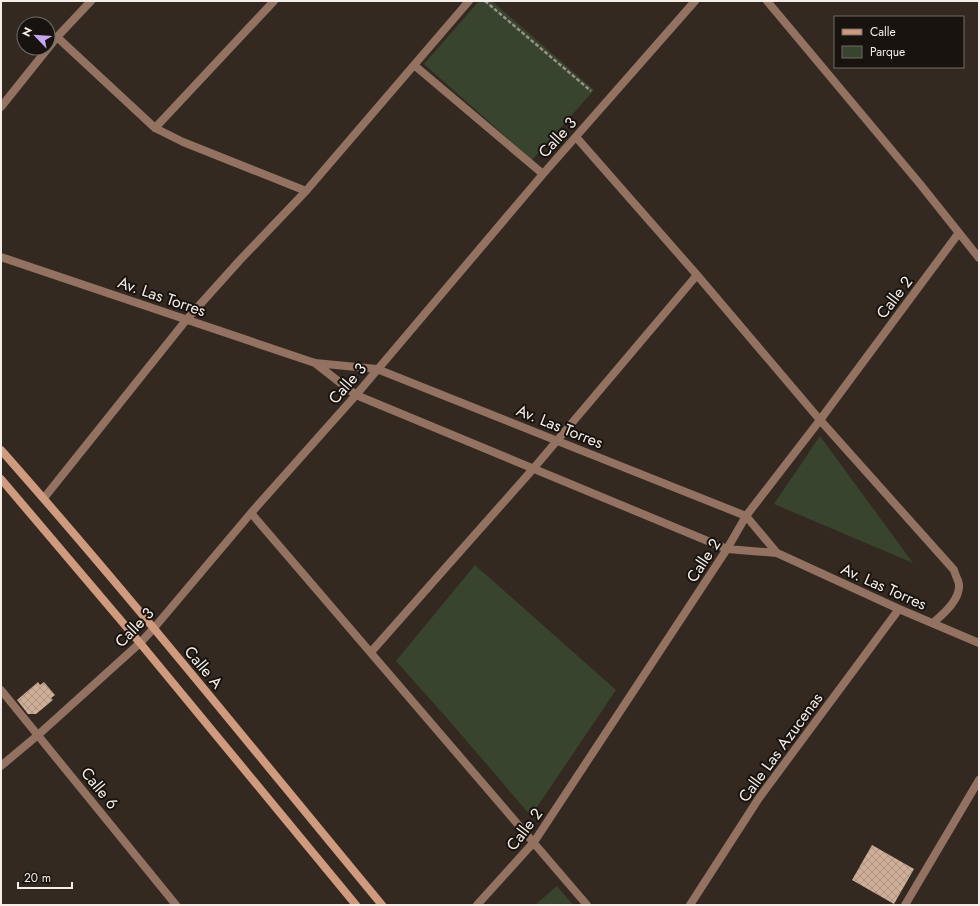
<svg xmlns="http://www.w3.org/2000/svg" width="980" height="906" font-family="Jost,sans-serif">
  <defs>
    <pattern id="building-cross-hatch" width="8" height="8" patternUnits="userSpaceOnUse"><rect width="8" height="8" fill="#ceae96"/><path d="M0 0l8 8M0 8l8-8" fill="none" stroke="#ad9482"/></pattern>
  </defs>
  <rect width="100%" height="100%" fill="#342921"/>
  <!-- green -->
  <path fill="#38442d" d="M479,1H492L594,90L532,160L424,64Z
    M820,436L913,563L774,504Z
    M475,565L616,690L531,816L453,725L396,661Z
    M557,886L573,905H535Z"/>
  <!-- building -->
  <path fill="url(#building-cross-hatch)" d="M38,682L40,685L44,682L55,695L51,698L53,700L36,714H28L17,700Z
    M872,845L914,869L894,904L852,880Z"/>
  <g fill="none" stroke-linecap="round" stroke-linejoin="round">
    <!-- path -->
    <path stroke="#988f88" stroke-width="2.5" stroke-dasharray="4 2" stroke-linecap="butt" d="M485,1L591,91"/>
    <!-- street -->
    <path stroke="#937261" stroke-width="8" d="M767,1L920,184L979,258
      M57,37L155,128L183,142L306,191
      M414,65L543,174
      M1,107L57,37L91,1
      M155,128L274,1
      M576,137L697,275L820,420L954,570C955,575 959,581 959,585C960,600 943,614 933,623
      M1,257L315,363L377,369L746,516L777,553
      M315,363L356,395L727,549L777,553L899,609L979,643
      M44,498L187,319L240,260L306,191L469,1
      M251,513L587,905
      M371,652L533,469L697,275
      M1,690L176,905
      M1,766L38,735L140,643L154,628L251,513L356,395L543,174L695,1
      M477,905L534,842L727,549L746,516L820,420L958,234
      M690,905L759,798L899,609
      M905,905L979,780"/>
    <!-- secondary -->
    <path stroke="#cf9a7d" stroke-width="8" d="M1,450C132,598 256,753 382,905
      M1,479L140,643L356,905"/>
  </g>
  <g text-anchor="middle" stroke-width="4" stroke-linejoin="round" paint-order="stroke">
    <!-- street labels -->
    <g font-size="16" fill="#f5ede8" stroke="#18130f">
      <text transform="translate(557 137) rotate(-48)" y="6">Calle 3</text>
      <text transform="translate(162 296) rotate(19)" y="6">Av. Las Torres</text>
      <text transform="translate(894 297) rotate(-53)" y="6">Calle 2</text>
      <text transform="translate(347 383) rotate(-49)" y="6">Calle 3</text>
      <text transform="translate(560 426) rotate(22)" y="6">Av. Las Torres</text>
      <text transform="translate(703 560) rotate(-57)" y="6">Calle 2</text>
      <text transform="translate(884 586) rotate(24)" y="6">Av. Las Torres</text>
      <text transform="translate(134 627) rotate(-46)" y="6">Calle 3</text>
      <text transform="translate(204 667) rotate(50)" y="6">Calle A</text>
      <text transform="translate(780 747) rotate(-54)" y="6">Calle Las Azucenas</text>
      <text transform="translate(100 788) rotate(51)" y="6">Calle 6</text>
      <text transform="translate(524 829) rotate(-53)" y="6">Calle 2</text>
    </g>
  </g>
  <!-- border -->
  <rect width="980" height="906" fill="none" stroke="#f5ede8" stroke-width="4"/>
  <!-- legend -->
  <rect x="834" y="16" width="130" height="52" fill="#18130f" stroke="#706a66"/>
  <rect x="842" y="29" width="20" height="6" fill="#cf9a7d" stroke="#706a66"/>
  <text x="870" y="36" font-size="12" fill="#f5ede8">Calle</text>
  <rect x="842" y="46" width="20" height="12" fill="#38442d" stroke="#706a66"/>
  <text x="870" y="56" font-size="12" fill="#f5ede8">Parque</text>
  <!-- north arrow -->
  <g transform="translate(36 36) rotate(295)"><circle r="19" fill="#18130f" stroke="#706a66"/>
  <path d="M0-3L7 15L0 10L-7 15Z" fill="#c3a7f2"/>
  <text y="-6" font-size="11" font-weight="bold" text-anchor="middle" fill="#f5ede8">N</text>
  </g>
  <!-- scale -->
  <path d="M18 882v6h54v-6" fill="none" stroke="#f5ede8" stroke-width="2"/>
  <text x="24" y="882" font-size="12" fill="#f5ede8" stroke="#18130f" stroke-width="3" paint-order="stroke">20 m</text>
</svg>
